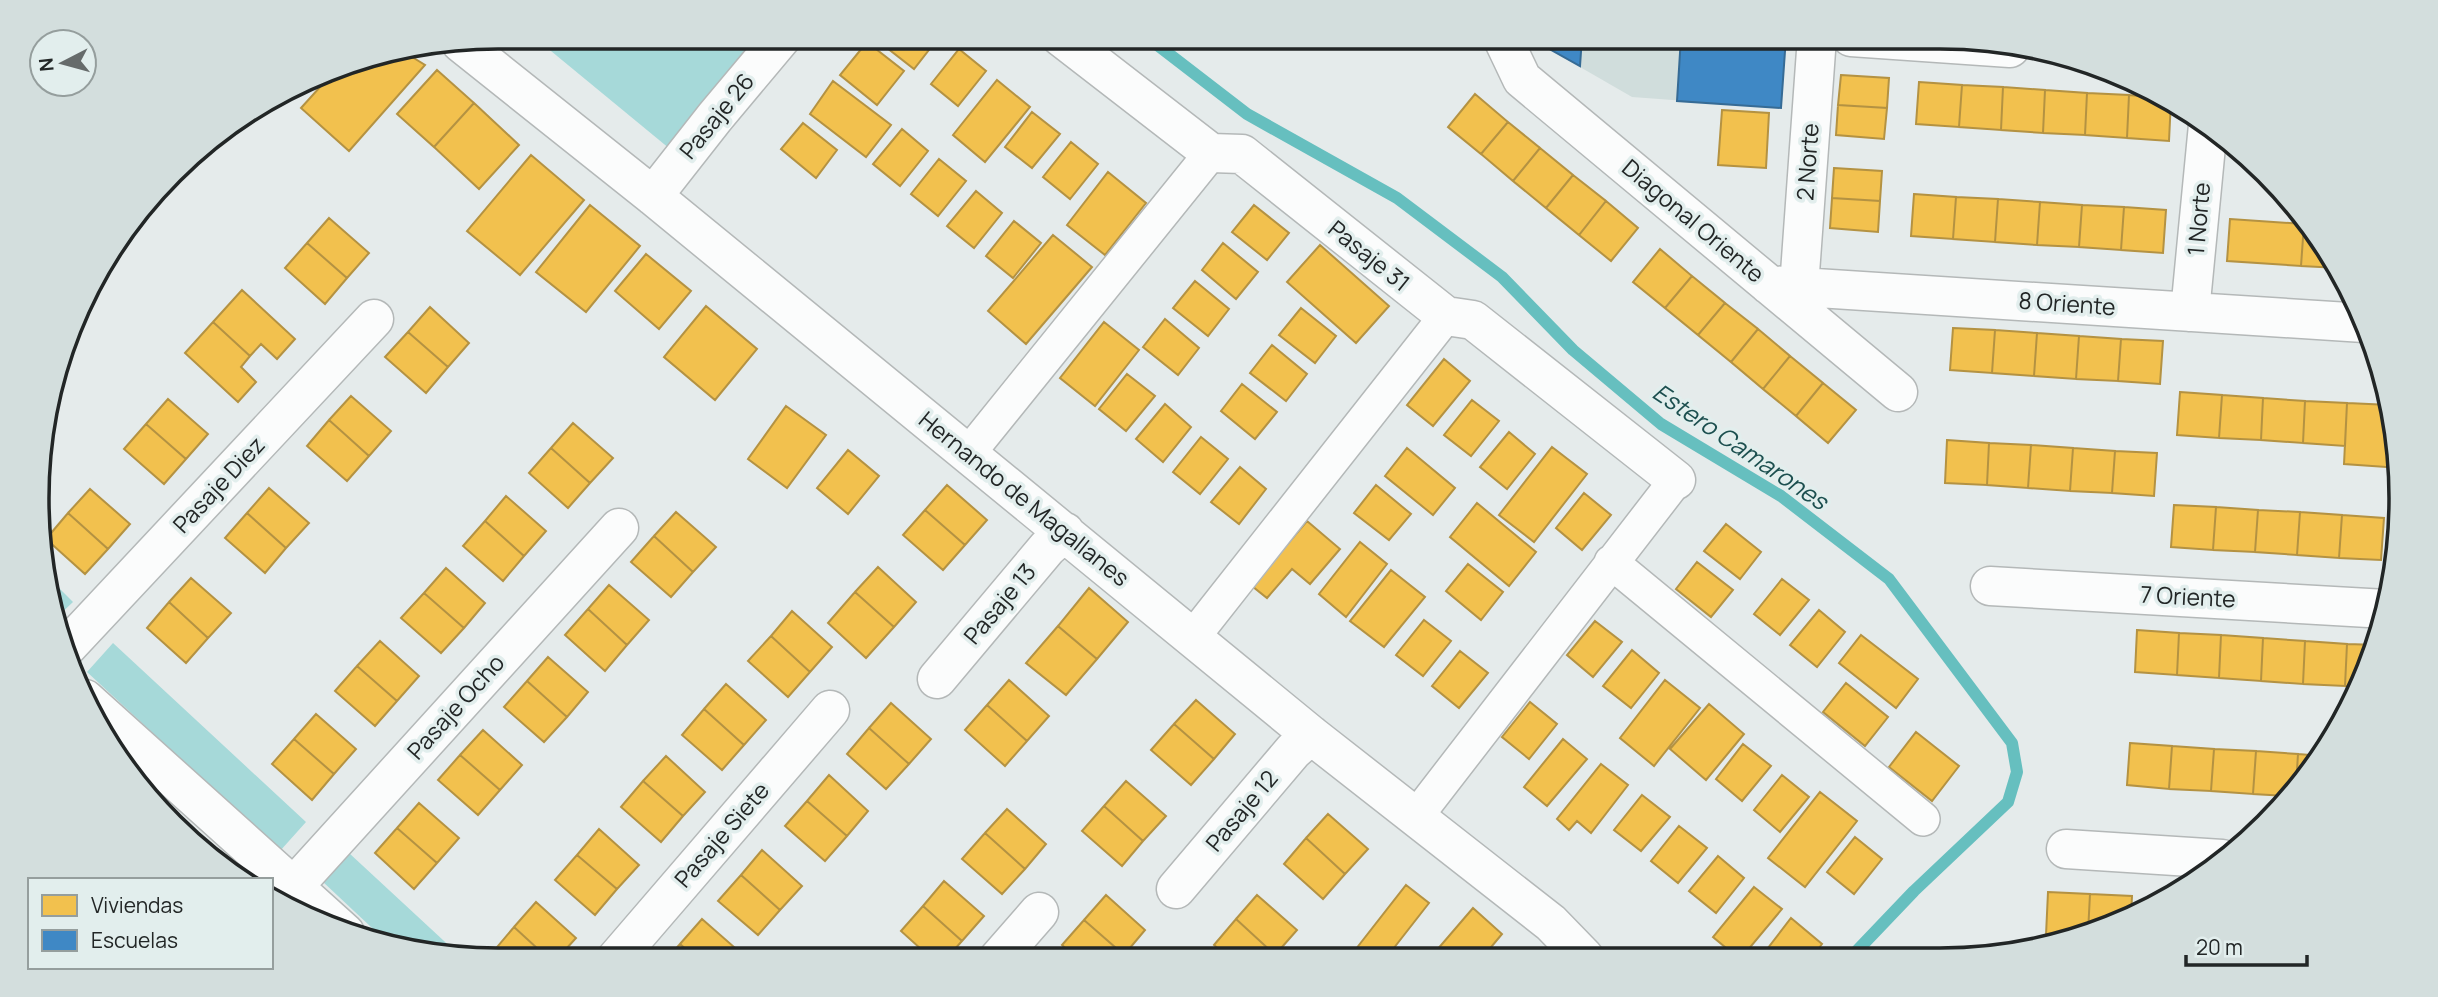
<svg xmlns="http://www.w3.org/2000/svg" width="2438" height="997" font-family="Manrope,sans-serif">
  <rect width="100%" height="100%" fill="#e5ebeb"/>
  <!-- built -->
  <path fill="#d0dddc" d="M1528,37H1786L1781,108L1632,97Z"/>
  <!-- green -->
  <path fill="#a6d9d9" d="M534,37H758L670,149Z
    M45,574L73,602L55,619L46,589Z
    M113,643L306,822L280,851L87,672Z
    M349,853L457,953L387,942L322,881Z"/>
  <!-- homes -->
  <path fill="#f2c14e" stroke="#b49242" stroke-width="2" d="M873,37H939L914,69Z
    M947,37H968L960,47Z
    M867,42L904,71L877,105L840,75Z
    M959,49L986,71L958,106L931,84Z
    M404,52L425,65L349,151L301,108L339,66L350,61Z
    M437,70L474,103L434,147L397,114Z
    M1841,75L1889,78L1887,108L1838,105Z
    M997,80L1030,107L985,162L953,135Z
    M833,81L891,125L866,157L810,114Z
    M1919,82L1962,85L1959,127L1916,124Z
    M1962,85L2003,87L2001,130L1959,127Z
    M2003,87L2045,90L2043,133L2001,130Z
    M2045,90L2087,93L2085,135L2043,133Z
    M2087,93L2129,95L2127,138L2085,135Z
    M1475,94L1508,122L1481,154L1448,127Z
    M2129,95L2171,99L2169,141L2127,138Z
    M474,103L519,145L479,189L434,147Z
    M1838,105L1887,108L1884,139L1836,135Z
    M1722,110L1769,113L1766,168L1718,165Z
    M1032,112L1060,134L1032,168L1005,147Z
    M1508,122L1540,148L1513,181L1481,154Z
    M803,123L837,150L816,178L781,149Z
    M902,129L928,151L900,186L873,164Z
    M1071,142L1098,164L1070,199L1043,177Z
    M201,147L174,178L173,177L194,151Z
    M1540,148L1573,175L1546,208L1513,181Z
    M531,155L584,200L520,275L467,231Z
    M939,159L966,181L938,216L911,194Z
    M1834,168L1882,171L1880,201L1832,198Z
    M1108,172L1146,203L1105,255L1067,225Z
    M1573,175L1606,201L1579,235L1546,208Z
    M976,191L1002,213L974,248L947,226Z
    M1914,194L1956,197L1953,239L1911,236Z
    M1956,197L1998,199L1995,242L1953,239Z
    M1832,198L1880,201L1878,232L1830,228Z
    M1998,199L2040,202L2037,245L1995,242Z
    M1606,201L1638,228L1611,261L1579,235Z
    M2040,202L2082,205L2079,247L2037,245Z
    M590,205L640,246L586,312L536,272Z
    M1254,205L1289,233L1267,260L1232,232Z
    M2082,205L2124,207L2121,250L2079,247Z
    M2124,207L2166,210L2163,253L2121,250Z
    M329,218L369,253L347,278L307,243Z
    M2230,219L2304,224L2301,266L2227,261Z
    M1014,221L1041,243L1013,278L986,256Z
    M2304,224H2310L2338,268L2301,266Z
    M1053,235L1092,267L1026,344L988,311Z
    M307,243L347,278L325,304L285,268Z
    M1223,243L1258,272L1236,299L1202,270Z
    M1320,245L1389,306L1356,343L1287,282Z
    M1660,249L1692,276L1665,308L1633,282Z
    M646,254L691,291L659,329L615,291Z
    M1692,276L1725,303L1698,335L1665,308Z
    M1195,281L1229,309L1208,336L1173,308Z
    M242,290L295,339L277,359L261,344L250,356L213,322Z
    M1725,303L1758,329L1731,362L1698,335Z
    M706,306L757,349L715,400L664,357Z
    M430,307L469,343L448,367L408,332Z
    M1301,308L1336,336L1315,363L1279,335Z
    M1165,319L1199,348L1178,375L1143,347Z
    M213,322L250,356L241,367L256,382L238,402L185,353Z
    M1104,322L1139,350L1095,406L1060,378Z
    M1953,328L1995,330L1992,373L1950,370Z
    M1758,329L1790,356L1763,389L1731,362Z
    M1995,330L2037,333L2034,376L1992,373Z
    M408,332L448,367L426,393L385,357Z
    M2037,333L2079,336L2076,379L2034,376Z
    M2079,336L2121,339L2118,381L2076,379Z
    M2121,339L2163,341L2160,384L2118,381Z
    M1272,345L1307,374L1286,401L1250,373Z
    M1790,356L1823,383L1796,416L1763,389Z
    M1444,359L1470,381L1433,426L1407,405Z
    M1127,374L1155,396L1126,431L1099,409Z
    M1823,383L1856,410L1828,443L1796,416Z
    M1242,384L1277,412L1255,439L1221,411Z
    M2180,392L2222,395L2219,438L2177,435Z
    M2222,395L2263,398L2261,440L2219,438Z
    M351,396L391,431L369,456L329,420Z
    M2263,398L2305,401L2303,443L2261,440Z
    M168,399L208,434L186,459L146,424Z
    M1472,400L1499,421L1471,456L1444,435Z
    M2305,401L2347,403L2345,446L2303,443Z
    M2347,403L2390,405L2400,468L2344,464Z
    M1165,404L1191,427L1163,462L1136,439Z
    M786,406L826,435L787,488L748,459Z
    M329,420L369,456L347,481L307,446Z
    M573,423L613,458L590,483L551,448Z
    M146,424L186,459L164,484L124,449Z
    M1509,432L1535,454L1507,489L1480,467Z
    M1201,437L1228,459L1200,494L1173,472Z
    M1947,440L1989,443L1987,485L1945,483Z
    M1989,443L2031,445L2028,488L1987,485Z
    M2031,445L2073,448L2070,491L2028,488Z
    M1552,447L1587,474L1534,542L1499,515Z
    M551,448L590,483L568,508L529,473Z
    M1407,448L1455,488L1433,515L1385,476Z
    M2073,448L2115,451L2112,493L2070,491Z
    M848,450L879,476L848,514L817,488Z
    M2115,451L2157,453L2154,496L2112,493Z
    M1240,467L1266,489L1239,524L1211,502Z
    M947,485L987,520L965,545L925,510Z
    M1376,485L1411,514L1389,540L1354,513Z
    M269,488L309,523L286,548L247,513Z
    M90,489L130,524L108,549L68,513Z
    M1584,493L1611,515L1582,550L1556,528Z
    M506,496L546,531L524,556L485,521Z
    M1477,503L1536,552L1509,586L1450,537Z
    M2174,505L2216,507L2213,550L2171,547Z
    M2216,507L2258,510L2255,552L2213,550Z
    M925,510L965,545L943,570L903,535Z
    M2258,510L2300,512L2297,555L2255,552Z
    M676,512L716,547L693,572L654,536Z
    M2300,512L2342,515L2339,558L2297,555Z
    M68,513L108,549L85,574L46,539Z
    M247,513L286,548L265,573L225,538Z
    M2342,515L2384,518L2381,560L2339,558Z
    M485,521L524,556L503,581L463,546Z
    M1307,521L1340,549L1310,584L1292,569L1267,598L1252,586Z
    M1726,524L1761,552L1740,579L1704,551Z
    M654,536L693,572L671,597L631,562Z
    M1360,542L1387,564L1346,617L1319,594Z
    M1697,562L1733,590L1711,617L1676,589Z
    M1468,564L1503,592L1481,620L1446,591Z
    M878,567L916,602L894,627L855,592Z
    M446,568L485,603L464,628L424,593Z
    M1391,570L1425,597L1384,647L1350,621Z
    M191,578L231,613L208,638L169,602Z
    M1782,579L1809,600L1780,635L1754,614Z
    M609,585L649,620L627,645L588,609Z
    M1089,588L1128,622L1097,659L1058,626Z
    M855,592L894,627L866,658L828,623Z
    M424,593L464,628L441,653L401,618Z
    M169,602L208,638L186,663L147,628Z
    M588,609L627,645L605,671L565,635Z
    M1819,610L1845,632L1817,667L1790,645Z
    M792,611L832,647L810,672L771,636Z
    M1424,620L1451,641L1423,676L1396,655Z
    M1595,621L1622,642L1593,677L1567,655Z
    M1058,626L1097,659L1066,695L1026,663Z
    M2137,630L2179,633L2177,675L2135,672Z
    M2179,633L2221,635L2219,678L2177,675Z
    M1861,635L1918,679L1896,708L1839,663Z
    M2221,635L2263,638L2261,681L2219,678Z
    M771,636L810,672L788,697L748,661Z
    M2263,638L2305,641L2303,684L2261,681Z
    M380,641L419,676L397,701L357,666Z
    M2305,641L2347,644L2345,686L2303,684Z
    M2347,644L2377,645L2357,687L2345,686Z
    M1632,650L1659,673L1631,708L1603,686Z
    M1460,651L1488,673L1459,708L1432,686Z
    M548,657L588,692L567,717L527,681Z
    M357,666L397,701L375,726L335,691Z
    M1009,680L1049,716L1027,741L987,705Z
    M1665,680L1700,708L1654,766L1620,738Z
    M527,681L567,717L544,742L504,707Z
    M1846,683L1888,717L1865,746L1823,712Z
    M726,684L766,720L744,745L704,709Z
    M1196,700L1235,734L1214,759L1174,724Z
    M1530,702L1557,724L1529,759L1502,737Z
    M891,703L931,739L909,764L869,728Z
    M1709,704L1744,734L1706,780L1670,749Z
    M987,705L1027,741L1005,766L965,730Z
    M704,709L744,745L722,770L682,735Z
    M316,714L356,749L334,774L294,739Z
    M1174,724L1214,759L1191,785L1151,750Z
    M869,728L909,764L886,789L847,754Z
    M483,730L522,765L500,790L460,755Z
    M1916,732L1959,766L1932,801L1889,767Z
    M294,739L334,774L312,800L272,764Z
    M1563,739L1587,759L1547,806L1524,787Z
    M2130,743L2172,746L2169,789L2127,785Z
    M1743,744L1771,766L1742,801L1716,779Z
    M2172,746L2214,749L2211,791L2169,789Z
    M2214,749L2256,751L2253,794L2211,791Z
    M2256,751L2298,754L2296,786L2287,796L2253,794Z
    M2298,754L2323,756L2296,786Z
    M460,755L500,790L478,815L438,780Z
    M666,756L705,792L683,816L643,781Z
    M1601,764L1628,785L1591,833L1577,821L1569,830L1557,819Z
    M829,775L868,811L847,836L807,801Z
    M1782,775L1809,797L1780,832L1754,810Z
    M643,781L683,816L661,842L621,807Z
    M1126,781L1166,816L1143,841L1104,806Z
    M1820,792L1857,821L1805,887L1768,858Z
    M1642,795L1670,817L1641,851L1614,830Z
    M807,801L847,836L825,861L785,826Z
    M419,803L459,838L437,863L397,828Z
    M1104,806L1143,841L1122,866L1082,831Z
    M1007,809L1046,844L1025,869L985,833Z
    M1328,814L1368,849L1345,874L1306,838Z
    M1679,826L1707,848L1678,883L1651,861Z
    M397,828L437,863L414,889L375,853Z
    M599,829L639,865L617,889L577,855Z
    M985,833L1025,869L1002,894L962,859Z
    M1855,837L1882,859L1854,894L1827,872Z
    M1306,838L1345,874L1323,899L1284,864Z
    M762,850L802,886L780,910L741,875Z
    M577,855L617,889L595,915L555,880Z
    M1718,856L1744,878L1716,913L1689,891Z
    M741,875L780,910L758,935L718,901Z
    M944,881L984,916L962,941L923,906Z
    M1406,885L1429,903L1386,958H1357L1352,954Z
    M1754,887L1782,909L1742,957H1737L1713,937Z
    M2048,892L2090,894L2088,933L2076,936L2046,935Z
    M2090,894L2132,896L2131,916L2117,925L2088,933Z
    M1106,895L1145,930L1124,955L1084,920Z
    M1257,895L1297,930L1275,955L1236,919Z
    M536,902L576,938L556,960H550L514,927Z
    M923,906L962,941L946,959H932L901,931Z
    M1473,908L1502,934L1482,958H1430Z
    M1791,918L1822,944L1812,957H1761Z
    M702,919L742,954L737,960H698L680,944Z
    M1236,919L1275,955L1272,958H1229L1214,945Z
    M1084,920L1124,955L1121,959H1077L1062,945Z
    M514,927L550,960H501L492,953Z
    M680,944L698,960H666Z"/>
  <!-- schools -->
  <path fill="#3f88c5" stroke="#366b95" stroke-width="2" d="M1528,37H1582L1580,66Z
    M1681,37H1786L1781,108L1677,101Z"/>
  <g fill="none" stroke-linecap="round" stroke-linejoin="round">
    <!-- stream -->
    <path stroke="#66bfbf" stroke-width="12" d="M1147,37L1247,114L1397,198L1502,277L1573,350L1661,424L1781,496L1889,579L2012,743L2017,772L2008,802L1914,891L1851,957"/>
    <!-- pedestrian casing -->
    <g stroke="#b4b8b8" stroke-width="36">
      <path id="pedestrian" d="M968,454L1211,153
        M1611,562L1923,819
        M1193,637L1446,316
        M1415,818L1676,480"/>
    </g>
    <!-- minor casing -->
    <g stroke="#b4b8b8" stroke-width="41">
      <path id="minor" d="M1061,37L1211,153L1242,154L1446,316L1473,320L1676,480
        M1502,37L1522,79L1898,392
        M1851,37L2010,48
        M461,43L653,196L1311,735L1551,923L1584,957
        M653,196L715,117L782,37
        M1769,285L2364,323
        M1799,287L1817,37
        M2190,312L2208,125
        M1990,586L2386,609
        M64,650L374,319
        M937,679L1047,548L1065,532
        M85,699L345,933
        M2066,849L2222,859
        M293,887L619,528
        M1176,889L1293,751L1311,735
        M998,959L1039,912
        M615,960L830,710"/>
    </g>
    <!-- pedestrian -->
    <use href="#pedestrian" stroke="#fbfcfc" stroke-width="33"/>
    <!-- minor -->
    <use href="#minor" stroke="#fbfcfc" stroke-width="38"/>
  </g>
  <g text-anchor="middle" stroke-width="7" stroke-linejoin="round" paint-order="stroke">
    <!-- street labels -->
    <g font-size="23" fill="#222626" stroke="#e2eeed">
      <text transform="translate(717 116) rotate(-51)" y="8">Pasaje 26</text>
      <text transform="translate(1808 162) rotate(-86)" y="8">2 Norte</text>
      <text transform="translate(2199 219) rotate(-85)" y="8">1 Norte</text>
      <text transform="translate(1693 221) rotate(40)" y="8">Diagonal Oriente</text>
      <text transform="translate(1369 256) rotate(39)" y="8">Pasaje 31</text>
      <text transform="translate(2067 304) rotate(4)" y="8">8 Oriente</text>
      <text transform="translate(219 485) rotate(-47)" y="8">Pasaje Diez</text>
      <text transform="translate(1024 499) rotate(39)" y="8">Hernando de Magallanes</text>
      <text transform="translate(2188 597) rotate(3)" y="8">7 Oriente</text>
      <text transform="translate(1000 604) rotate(-50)" y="8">Pasaje 13</text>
      <text transform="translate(456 707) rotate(-48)" y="8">Pasaje Ocho</text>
      <text transform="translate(1242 811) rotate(-50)" y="8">Pasaje 12</text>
      <text transform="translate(722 835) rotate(-49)" y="8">Pasaje Siete</text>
    </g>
    <!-- water labels -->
    <g font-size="24" font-style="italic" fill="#1c4f4f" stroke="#e2eeed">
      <text transform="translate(1740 447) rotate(34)" y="8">Estero Camarones</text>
    </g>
  </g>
  <!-- crop -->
  <path d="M0 0H2438V997H0ZM498 49H1940A449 449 0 0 1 2389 498V499A449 449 0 0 1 1940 948H498A449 449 0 0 1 49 499V498A449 449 0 0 1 498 49Z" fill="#d3dedd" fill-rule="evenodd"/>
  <path fill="none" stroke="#222626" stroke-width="3.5" d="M498 49H1940A449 449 0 0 1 2389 498V499A449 449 0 0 1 1940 948H498A449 449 0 0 1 49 499V498A449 449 0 0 1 498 49Z"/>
  <!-- legend -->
  <rect x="28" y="878" width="245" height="91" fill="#e2eeed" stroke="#959e9d" stroke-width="2"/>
  <rect x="42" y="895" width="35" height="21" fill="#f2c14e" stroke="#959e9d" stroke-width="2"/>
  <text x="91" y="913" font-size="21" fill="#222626">Viviendas</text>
  <rect x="42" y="930" width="35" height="21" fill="#3f88c5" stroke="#959e9d" stroke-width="2"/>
  <text x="91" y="948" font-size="21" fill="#222626">Escuelas</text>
  <!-- north arrow -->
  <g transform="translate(63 63) rotate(264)"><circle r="33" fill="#e2eeed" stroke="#959e9d" stroke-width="2"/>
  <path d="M0-5L12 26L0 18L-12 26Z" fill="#666b6b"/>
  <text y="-10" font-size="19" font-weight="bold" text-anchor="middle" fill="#222626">N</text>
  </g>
  <!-- scale -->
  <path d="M2186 955v10h121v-10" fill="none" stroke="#222626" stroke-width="3.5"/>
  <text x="2196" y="955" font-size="21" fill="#222626" stroke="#e2eeed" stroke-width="5" paint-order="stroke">20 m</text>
</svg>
